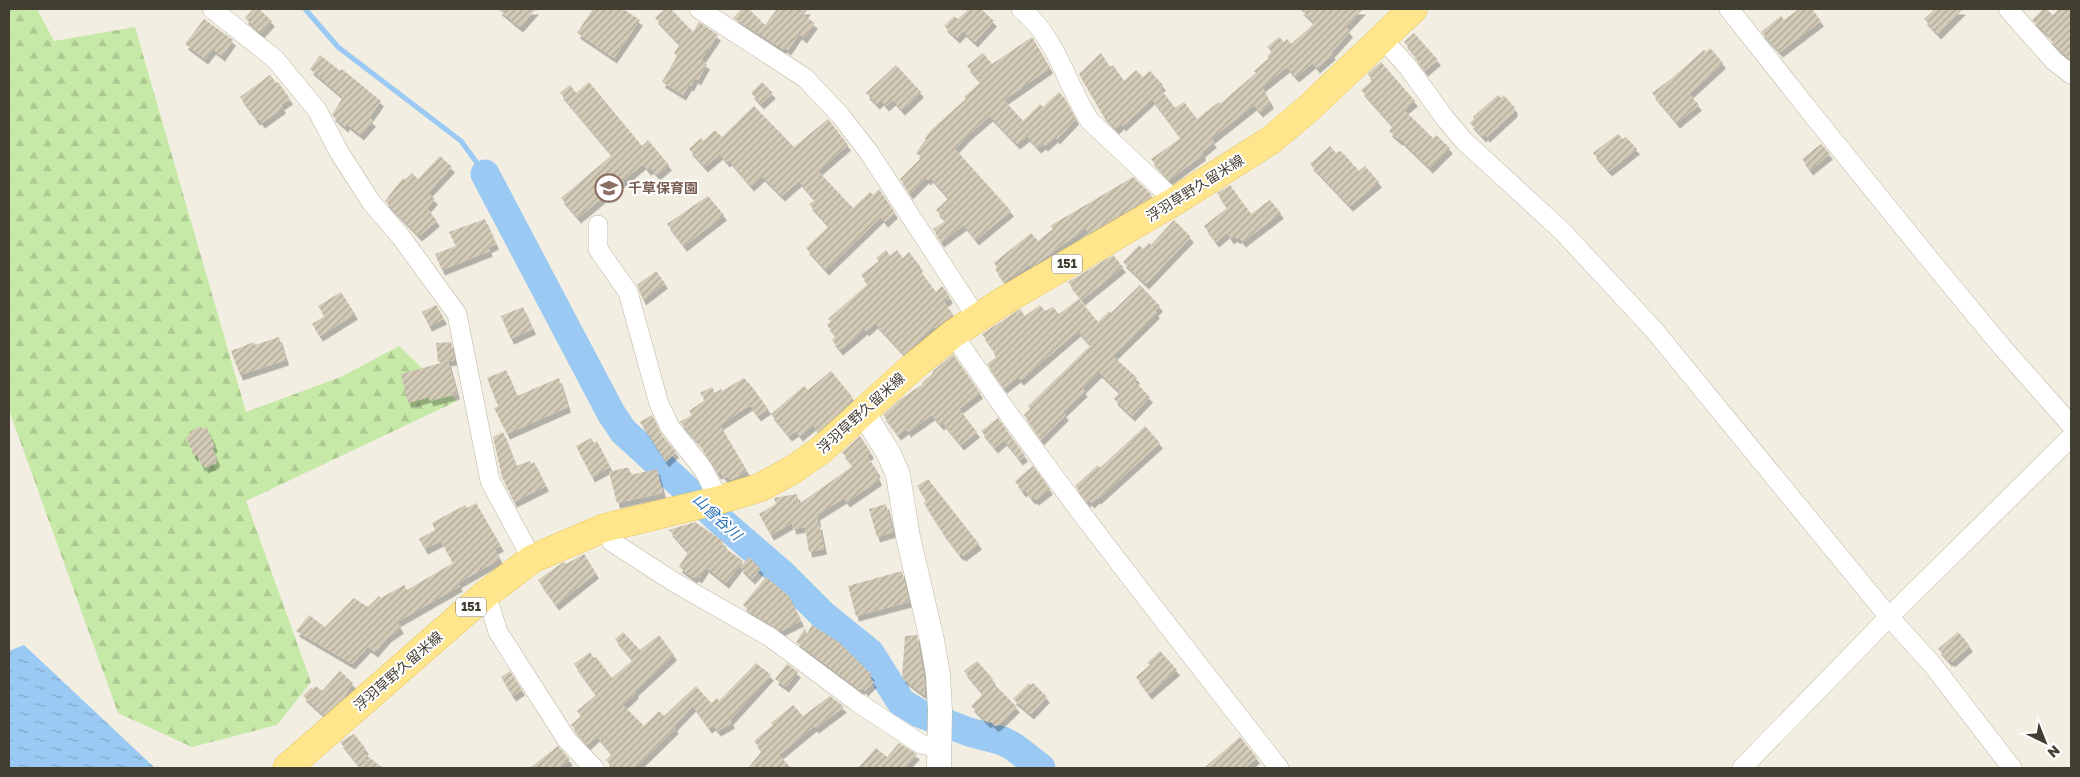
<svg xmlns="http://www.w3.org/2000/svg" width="2080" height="777" font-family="'Golos Text','Noto Sans JP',sans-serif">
  <defs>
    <pattern id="forest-firs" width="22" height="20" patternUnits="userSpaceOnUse" patternTransform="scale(1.25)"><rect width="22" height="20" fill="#c7e9a8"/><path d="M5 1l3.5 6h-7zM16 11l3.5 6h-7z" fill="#acc991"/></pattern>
    <pattern id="water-ripples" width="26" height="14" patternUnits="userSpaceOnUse" patternTransform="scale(1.25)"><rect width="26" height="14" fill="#9ac9f3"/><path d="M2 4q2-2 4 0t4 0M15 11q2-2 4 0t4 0" fill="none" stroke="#7fa5c5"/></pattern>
    <pattern id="building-hatch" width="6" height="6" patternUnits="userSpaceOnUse" patternTransform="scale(1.25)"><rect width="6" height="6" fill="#d3cab7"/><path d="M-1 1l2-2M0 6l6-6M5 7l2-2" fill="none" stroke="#ada595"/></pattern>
    <filter id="shadow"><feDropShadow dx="3" dy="5.5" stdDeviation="0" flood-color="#0004"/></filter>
  </defs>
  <rect width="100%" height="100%" fill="#f2eee2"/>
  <!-- forest -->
  <path fill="url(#forest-firs)" d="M9,9H37L54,41L135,27L246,412L341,377L399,346L457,401L246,501L311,682L277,725L192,747L118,713L9,410Z"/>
  <!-- water -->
  <path fill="url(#water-ripples)" d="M24,645L155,768H9V651Z"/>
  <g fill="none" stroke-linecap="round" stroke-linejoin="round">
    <!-- stream -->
    <path stroke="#9ac9f3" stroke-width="5" d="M305,9L338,47L461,141L485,174"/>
    <!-- river -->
    <path stroke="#9ac9f3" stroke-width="29" d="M485,174L611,413L623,431L723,523L782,574L822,614L870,653L901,702L919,713L969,732L1003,741L1014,747L1041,768"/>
  </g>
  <!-- building -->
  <path fill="url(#building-hatch)" filter="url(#shadow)" d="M253,9H259L272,21L261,33L245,18Z
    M498,9H536L520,27Z
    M593,9H623L640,20L614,58L577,33Z
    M665,9H671L693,32L699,22L718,35L701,60L707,64L698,80L695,78L691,86L689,85L683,95L662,82L677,56L674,53L680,44L655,18Z
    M742,9H749L765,25L777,9H808L803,15L815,23L804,38L799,34L788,50L784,47L783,49L733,18Z
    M969,9H981L994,21L975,42L963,31L957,38L944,26L954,16L958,19Z
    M1300,9H1363L1346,27L1350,32L1331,53L1333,54L1317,68L1313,63L1296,77L1287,67L1262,87L1271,103L1260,112L1254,105L1211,139L1214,142L1202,152L1203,155L1169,180L1151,159L1181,138L1152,99L1123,126L1121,124L1116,129L1103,115L1079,74L1101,53L1110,67L1113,65L1124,81L1136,70L1143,77L1150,71L1163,85L1160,88L1175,108L1184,102L1197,119L1219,102L1220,104L1256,73L1254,71L1269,58L1267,56L1272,52L1267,47L1279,37L1284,42L1287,39L1291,44L1315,23Z
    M1799,9H1812L1821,21L1780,52L1761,32L1781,16L1784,20Z
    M1935,9H1963L1938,34L1924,19Z
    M2043,9H2046L2053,15L2059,9H2071V60L2059,49L2049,38L2050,36L2032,20Z
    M204,19L233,40L222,56L213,49L205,59L185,44Z
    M1414,33L1438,60L1425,71L1415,58L1416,56L1404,42Z
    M1032,37L1050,68L1004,100L1023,121L1040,104L1043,107L1059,92L1065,99L1076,119L1057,139L1055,137L1045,146L1043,144L1038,148L1027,136L1017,144L990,116L968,135L955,149L1011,211L976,240L964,225L941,242L933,229L946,221L936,210L949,198L930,177L928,180L926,178L910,194L900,179L922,157L916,153L926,139L925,138L931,130L966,99L964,97L981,82L967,66L983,53L992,64Z
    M1710,48L1723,63L1689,94L1699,105L1677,123L1652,93L1672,78L1704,50L1706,52Z
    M320,55L340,71L342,69L381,101L369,118L373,121L361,135L347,124L345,127L332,115L343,97L310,69Z
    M1381,62L1415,101L1404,110L1433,138L1436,135L1450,148L1430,168L1400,139L1399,140L1389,131L1393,126L1361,90L1373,80L1367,74Z
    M896,65L921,92L902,110L893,100L886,106L881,100L877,104L866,93Z
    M270,75L276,83L278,82L290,99L281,105L283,108L262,123L259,119L257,120L240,97Z
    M589,82L642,146L648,140L669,165L657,175L651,168L648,170L643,164L578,218L561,198L612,155L560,93L570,85L576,93Z
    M762,82L773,93L761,104L751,93Z
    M1498,95L1501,98L1504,95L1515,108L1514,109L1515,111L1487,137L1485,135L1483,137L1470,123L1474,119L1473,117Z
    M754,106L794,147L828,119L848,145L818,171L853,208L870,192L873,195L879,189L895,213L885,222L881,217L826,270L806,248L829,226L809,204L815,200L799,181L782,196L762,176L751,186L729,160L727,162L720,154L705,167L689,149L701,138L703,141L715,130L722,137Z
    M1618,134L1623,139L1626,137L1637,149L1609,171L1593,153Z
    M1821,144L1830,154L1810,170L1802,159Z
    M1330,146L1336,153L1341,151L1359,171L1365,166L1379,182L1350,206L1310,164Z
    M440,156L452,167L428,193L435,199L427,208L437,221L419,236L385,201L403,178L405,180L412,173L418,179Z
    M1133,177L1152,195L1148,199L1089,233L1086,228L1036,264L1032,267L1030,264L1013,277L1011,276L1004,282L995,269L997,267L994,263L1031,233L1038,241L1053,229L1050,226Z
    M1230,185L1251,214L1270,200L1281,213L1243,242L1239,237L1237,239L1235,236L1231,239L1227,233L1216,242L1204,226L1227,208L1217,193Z
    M708,196L724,215L684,246L667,224Z
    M485,219L496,244L488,248L490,251L442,270L435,254L456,246L449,232Z
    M1174,220L1191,237L1146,284L1123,262L1139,245L1143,249L1149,243L1151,245Z
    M886,250L890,256L897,250L903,258L909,252L920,266L918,268L936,292L942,286L946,291L950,298L944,302L953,314L935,328L933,327L904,354L875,323L866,331L865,329L840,350L832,340L836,336L827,325L831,321L828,319L868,284L861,275L879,261L876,258Z
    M1113,255L1123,267L1082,300L1068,282Z
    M656,271L665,283L643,300L637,285Z
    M1140,285L1160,306L1155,311L1157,313L1113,356L1137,378L1134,381L1150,397L1132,416L1114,399L1120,392L1099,372L1082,389L1085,391L1063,412L1066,415L1041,440L1024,415L1030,409L1028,406L1091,345L1078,331L1021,380L1018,377L1004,388L987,364L996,357L994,355L996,354L982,334L1020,309L1025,316L1040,305L1045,311L1053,307L1059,314L1079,299L1098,322L1109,311L1111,313Z
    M341,292L355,314L320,336L312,324L325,316L318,306Z
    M436,305L444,319L429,326L422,312Z
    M523,307L533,329L511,339L501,316Z
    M279,337L286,360L240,375L231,351L254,342L255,345Z
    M451,342L455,360L438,362L436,343Z
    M953,354L980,393L959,409L977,432L961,445L943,423L941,425L932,415L908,432L906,429L898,435L883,415L898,401L923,384L922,383L932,374L933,371Z
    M448,361L457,394L430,401L429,397L408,403L401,374Z
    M506,370L517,396L559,378L568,407L507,434L494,408L498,406L487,378Z
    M831,371L853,398L850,401L851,402L818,432L813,425L800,436L796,431L789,436L771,414L804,386L808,390Z
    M744,378L753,388L768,409L758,416L750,405L720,425L747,471L731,480L728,476L725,478L721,473L718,474L698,442L680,422L692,415L689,411L705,400L700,393L712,387L715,393L721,389L722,391Z
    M652,415L661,434L676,452L666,462L640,422Z
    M998,418L1025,456L1020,460L1004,440L995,448L981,431Z
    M201,426L202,429L207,428L215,447L212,448L217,460L216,463L205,468L204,465L202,466L197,455L194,456L186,437L190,435L189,432Z
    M1145,426L1160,443L1098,499L1097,498L1091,503L1089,500L1087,502L1075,486L1098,465L1100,468Z
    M503,432L516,466L530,461L531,464L534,462L546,486L514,502L502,477L493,437Z
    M860,436L871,453L867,456L878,472L876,473L879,480L847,502L844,498L817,515L818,522L813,526L819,524L824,549L809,552L805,527L793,529L792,523L771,535L759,514L776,504L774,498L797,494L799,504L853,466L842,452Z
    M591,438L594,443L597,441L610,467L592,477L576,446Z
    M1033,466L1050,489L1036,500L1034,498L1032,499L1025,490L1023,492L1015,481Z
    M625,468H629L631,475L657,469L663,493L617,503L609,472Z
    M928,479L979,544L963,556L961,554L960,555L943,533L924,503L926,500L917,486Z
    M476,503L501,546L495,549L500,559L458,583L460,586L397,622L401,628L388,637L375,652L368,647L352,664L296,631L309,615L325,627L354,598L368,607L379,596L381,598L404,585L407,590L453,563L441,541L425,549L419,539L435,530L432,523L465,505L467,508Z
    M886,504L893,532L877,537L869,509Z
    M695,522L724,542L721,545L743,561L726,583L706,567L699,578L696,576L694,578L679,567L688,552L669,530Z
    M584,554L596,573L556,605L538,580L562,563L564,562L566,564Z
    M749,557L761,569L752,579L740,567Z
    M902,571L909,602L856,616L848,586Z
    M766,577L789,596L801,621L781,631L748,611L749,610L743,605Z
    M812,625L840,643L872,675L870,678L874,682L865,691L863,688L860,690L796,642L805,628L807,634Z
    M623,632L640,650L659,635L674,655L635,691L636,693L623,705L644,726L659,711L664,716L696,686L711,703L717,698L719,701L756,663L771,675L730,720L732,723L718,731L713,725L709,728L693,706L674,726L676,728L635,768H613L606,760L612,754L597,736L587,745L571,725L581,716L577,711L596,695L574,664L590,652L594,658L596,657L612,678L633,660L615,639Z
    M1958,632L1970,646L1952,662L1951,660L1949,661L1938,649Z
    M917,635L924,677L925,695L902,678L905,636Z
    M1160,651L1177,670L1149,694L1136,677L1150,665L1147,663Z
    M977,661L993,679L991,681L1017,707L997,726H995L990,721L988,723L971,706L983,694L964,671Z
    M787,664L798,672L786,687L775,679Z
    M340,671L353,683L342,700L324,715L303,696L311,688L313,689L316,686L322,691Z
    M510,671L522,690L513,696L501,677Z
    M1029,683L1031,685L1033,683L1047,697L1031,714L1013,699Z
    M830,696L844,707L816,728L814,726L779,755L791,768H748L762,751L754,741L773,725L771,723L793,705L803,716Z
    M354,734L366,749L362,752L383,768H361L340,742Z
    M1240,737L1257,758L1245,768H1204Z
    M899,743L917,754L904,768H858L876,748L887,757Z
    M558,746L570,760L558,768H530Z"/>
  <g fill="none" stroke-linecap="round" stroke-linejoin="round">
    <!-- minor casing -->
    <g stroke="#bdb6a4" stroke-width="20">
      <path id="minor" d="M212,9L275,59L317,110L339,152L371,202L401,237L457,314L490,481L532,559
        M699,9L805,78L840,115L868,151L977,318
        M1021,9C1057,38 1066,84 1090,121L1175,201
        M1729,9L1812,114L1926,255L2002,347L2071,425
        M2008,9L2054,61L2071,74
        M1382,38L1408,67L1444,117L1464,141L1562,231L1654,330L1889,617L1931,663L2012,768
        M598,225V249L628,292L659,404L670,427L703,469L719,500
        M953,334C1054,484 1168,625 1279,768
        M604,528L612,542L674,582L770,637L857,702L921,744L940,748
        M486,594L498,632L567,740L594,768
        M1742,768L1889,617L2071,437"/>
    </g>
    <!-- tertiary casing -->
    <g stroke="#bdb6a4" stroke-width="25">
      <path id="tertiary" d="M863,412L889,454L898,475L908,537L932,640L938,675L940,710L939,768"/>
    </g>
    <!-- primary casing -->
    <g stroke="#e8c659" stroke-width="29">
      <path id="primary" d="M287,768L486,594L532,559L604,528L719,500L761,487L794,469L821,450L915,365L953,334L1002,302L1175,201L1271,140L1309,108L1413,9"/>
    </g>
    <!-- minor -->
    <use href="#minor" stroke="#fff" stroke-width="19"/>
    <!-- tertiary -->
    <use href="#tertiary" stroke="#fff" stroke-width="24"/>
    <!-- primary -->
    <use href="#primary" stroke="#ffe68d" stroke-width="28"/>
  </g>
  <!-- icons -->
  <defs>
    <g id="school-ring" transform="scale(1.4375)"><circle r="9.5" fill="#fff" stroke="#8d6e63" stroke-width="1.5"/><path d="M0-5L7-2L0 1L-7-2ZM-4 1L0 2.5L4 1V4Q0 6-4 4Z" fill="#8d6e63"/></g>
  </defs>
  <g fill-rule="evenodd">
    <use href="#school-ring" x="609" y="188"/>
  </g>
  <g text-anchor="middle" stroke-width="4" stroke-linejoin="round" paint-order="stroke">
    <!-- shield labels -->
    <g fill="#fff" stroke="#7b7870" stroke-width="1">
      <rect x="1052" y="254.5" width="30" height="19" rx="4"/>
      <rect x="456" y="597.5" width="30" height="19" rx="4"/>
    </g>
    <g font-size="12" font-weight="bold" fill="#433e32">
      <text x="1067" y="268">151</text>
      <text x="471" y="611">151</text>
    </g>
    <!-- education labels -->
    <g font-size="14" font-weight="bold" fill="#785e54" stroke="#fff" text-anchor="start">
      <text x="628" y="193">千草保育園</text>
    </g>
    <!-- street labels -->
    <g font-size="14" fill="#433e32" stroke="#fff">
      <text transform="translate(1195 188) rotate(-32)" y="5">浮羽草野久留米線</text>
      <text transform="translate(861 413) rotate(-42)" y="5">浮羽草野久留米線</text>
      <text transform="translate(398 671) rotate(-41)" y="5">浮羽草野久留米線</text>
    </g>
    <!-- water labels -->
    <g font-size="15" font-style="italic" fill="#2870b3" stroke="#fff">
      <text transform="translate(717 517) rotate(43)" y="5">山曾谷川</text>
    </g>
  </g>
  <!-- border -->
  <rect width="2080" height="777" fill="none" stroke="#433e32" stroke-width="20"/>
  <!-- north arrow -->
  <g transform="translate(2045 742) rotate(137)" stroke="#ffffff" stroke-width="4" paint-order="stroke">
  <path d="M0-4L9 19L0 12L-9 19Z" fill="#433e32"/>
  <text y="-8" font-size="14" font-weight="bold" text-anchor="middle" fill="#433e32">N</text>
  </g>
</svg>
